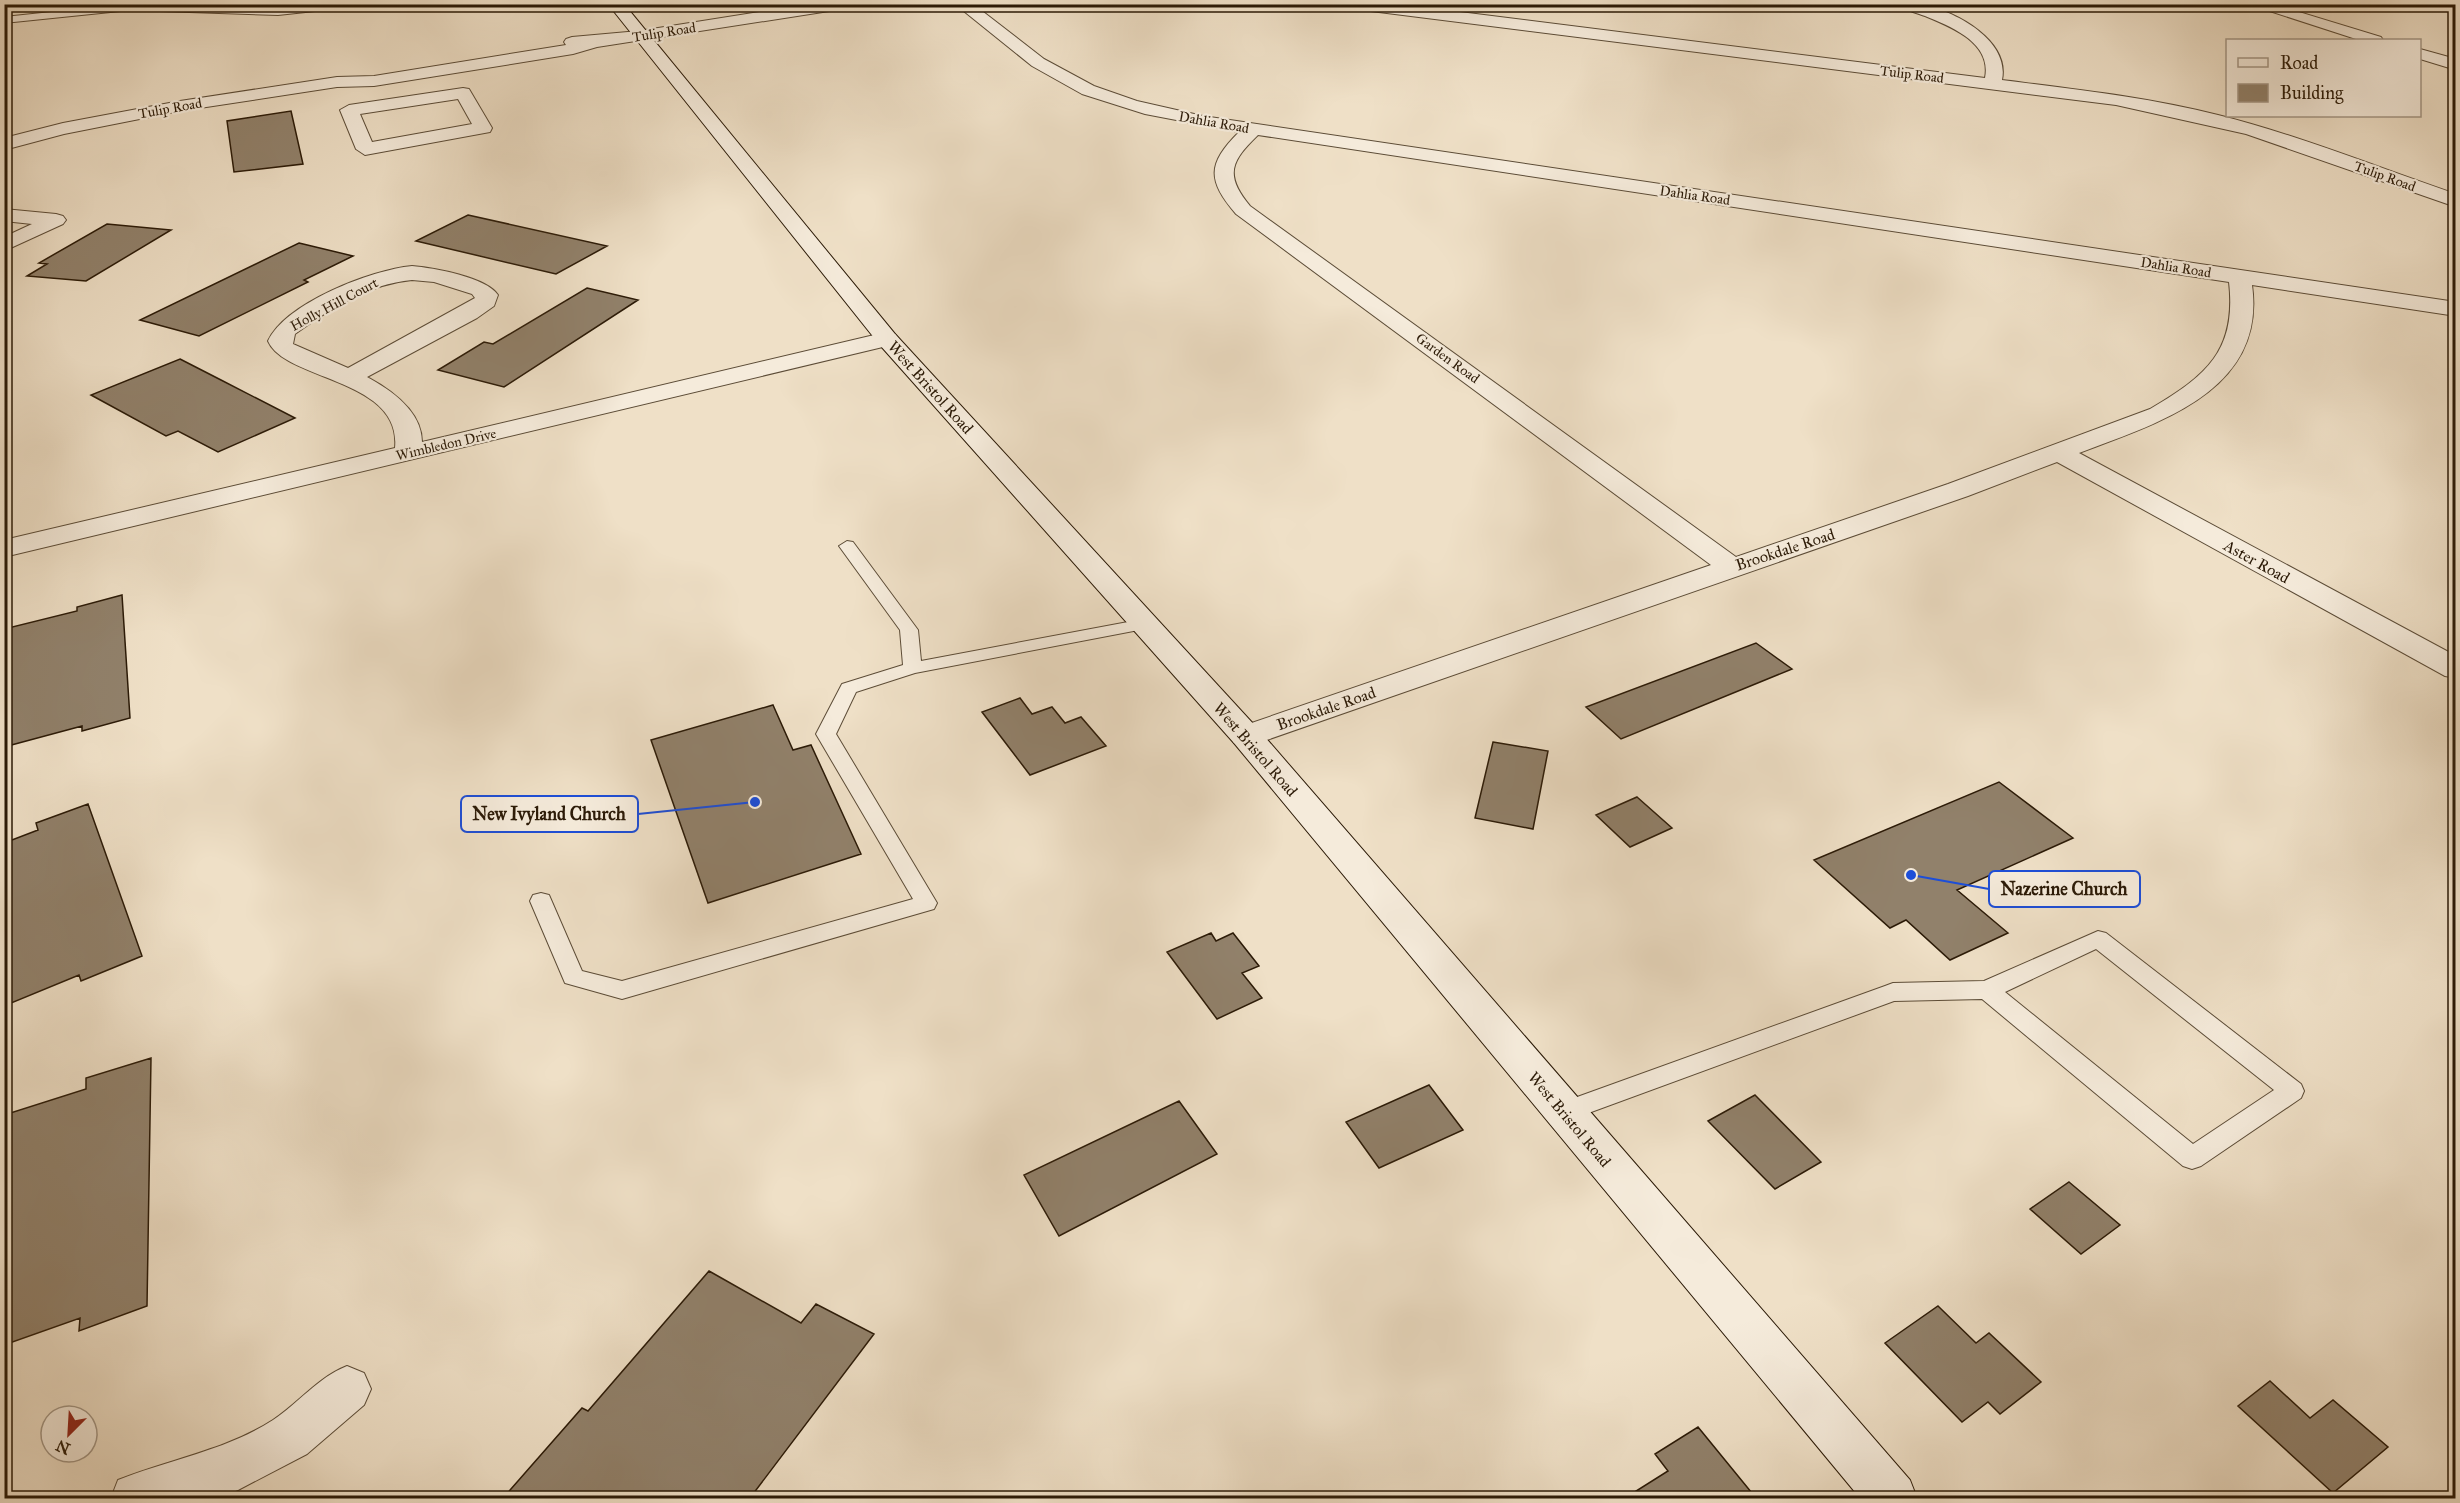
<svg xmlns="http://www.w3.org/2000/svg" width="2460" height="1503" font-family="'IM FELL Great Primer',serif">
  <rect width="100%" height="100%" fill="#efe0c7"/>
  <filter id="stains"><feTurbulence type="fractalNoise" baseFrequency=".00333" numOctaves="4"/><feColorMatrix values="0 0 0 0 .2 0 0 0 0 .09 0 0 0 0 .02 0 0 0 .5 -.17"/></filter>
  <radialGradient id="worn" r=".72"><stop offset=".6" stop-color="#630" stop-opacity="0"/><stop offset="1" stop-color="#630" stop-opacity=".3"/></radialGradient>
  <!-- building -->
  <path fill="#91816b" stroke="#2b1a07" stroke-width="1.5" d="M291,111L303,164L234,172L227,121Z
    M468,215L607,246L556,274L416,241Z
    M107,224L171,230L86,281L27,276L47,264L39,263Z
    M299,243L353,256L304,280L308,282L199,336L140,320Z
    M587,288L638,300L504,387L438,370L484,342L493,344Z
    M180,359L221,380L295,418L218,452L178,431L166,436L91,395Z
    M122,595L130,718L82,731V726L4,747V629L77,611V607Z
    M1756,643L1792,669L1621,739L1586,707Z
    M1020,698L1032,714L1052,707L1065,723L1081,717L1106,746L1030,775L982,712Z
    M773,705L793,750L811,745L861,854L708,903L651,740Z
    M1493,742L1548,751L1533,829L1475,818Z
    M1999,782L2073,838L1957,890L2008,933L1950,960L1906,920L1890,928L1814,860Z
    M1637,797L1672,828L1630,847L1596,815Z
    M88,804L142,956L81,981L79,975L4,1006V843L38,830L36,823Z
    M1211,933L1216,941L1233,933L1259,966L1242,973L1262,998L1217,1019L1167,952Z
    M151,1058L147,1306L79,1331L80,1318L4,1345V1115L86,1089V1078Z
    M1429,1085L1463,1130L1379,1168L1346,1122Z
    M1755,1095L1821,1162L1775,1189L1708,1121Z
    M1179,1101L1217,1154L1059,1236L1024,1175Z
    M2069,1182L2120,1225L2081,1254L2030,1209Z
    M709,1271L801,1323L816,1304L874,1334L750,1498H503L582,1408L588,1411Z
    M1938,1306L1976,1343L1989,1333L2041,1382L2000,1414L1988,1402L1962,1422L1885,1343Z
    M2270,1381L2310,1418L2333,1400L2388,1447L2333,1493L2238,1406Z
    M1698,1427L1756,1498H1625L1668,1471L1655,1454Z"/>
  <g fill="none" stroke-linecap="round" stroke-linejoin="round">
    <!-- service casing -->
    <g stroke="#5c4c37" stroke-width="2">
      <path id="service" d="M127,4L278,9L379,4L278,15L130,10L4,23V17Z
        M847,541L853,542L918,630L921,661L1144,619L1153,624L1144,629L915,673L856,692L836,734L937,903L934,909L622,999L565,983L530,901L533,895L541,893L549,895L582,971L622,981L913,899L816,734L842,684L903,665L900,630L839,546Z
        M2098,931L2106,933L2301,1084L2304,1091L2301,1098L2201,1166L2192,1169L2183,1166L1982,999L1894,1001L1564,1122L1555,1119L1552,1112L1555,1105L1885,986L1893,983L1984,981ZM2096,949L2274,1090L2193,1144L2005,992Z"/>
    </g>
    <!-- minor casing -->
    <g stroke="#5c4c37" stroke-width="2">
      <path id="minor" d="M809,4H849L842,9L597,47L573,54L374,86L337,87L180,111L64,134L4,150V138L63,123L180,101L337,77L374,76L566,45L564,42L566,39L572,37L639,31Z
        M955,4H973L1044,59L1094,86L1137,101L1203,116L2456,302V316L2252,285C2267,391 2158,423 2079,453L2456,656V678L2445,676L2057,462L1968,496L1258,743L1246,747L1234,743L1230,736L1234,729L1711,565L1236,214C1207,180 1207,164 1239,132L1145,114L1082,94L1032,66ZM1258,135L2229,282C2237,351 2206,376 2150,409L1948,484L1736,557L1250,206C1224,175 1231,161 1258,135Z
        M1348,4H1396L1985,78C1992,43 1952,27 1925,16C1917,13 1906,11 1900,4C1907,4 1916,3 1924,5C1957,12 2010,41 2002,80C2074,89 2147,97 2218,115C2298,135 2377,167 2456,194V207L2246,134L2116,105L1355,9Z
        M2248,4H2273L2381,37L2383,40H2359Z
        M2420,49L2456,59V70L2420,59Z
        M463,88L469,89L492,128L490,132L365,155L356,149L340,110L349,105ZM458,99L472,124L372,142L360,114Z
        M4,209L56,214L63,216L66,220L63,224L4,251V237L32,224L4,221Z
        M412,266C434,268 486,277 498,295L494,306L477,318L367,377C391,390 422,411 422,442L887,332L895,334L899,339L895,344L887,346L4,557V540L395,448C402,378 285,381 268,341C286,303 371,270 412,266ZM412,280L434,282L472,294L475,298L348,368L293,344L295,334C330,309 368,284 412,280Z
        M347,1366L364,1373L371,1389L364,1405L307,1454L238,1490L217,1498H111L118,1480C170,1459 225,1451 273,1420C299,1403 317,1378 347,1366Z"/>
    </g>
    <!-- secondary casing -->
    <g stroke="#2b1a07" stroke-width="2">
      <path id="secondary" d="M608,4H624L895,334L1258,729L1910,1480L1917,1498H1860L1234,743L879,344Z"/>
    </g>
    <!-- service -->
    <use href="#service" fill="#f5ebdb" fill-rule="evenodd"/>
    <!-- minor -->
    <use href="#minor" fill="#f5ebdb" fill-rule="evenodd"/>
    <!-- secondary -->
    <use href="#secondary" fill="#f5ebdb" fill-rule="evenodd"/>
  </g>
  <g text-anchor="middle" stroke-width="4.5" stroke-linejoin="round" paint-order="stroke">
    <!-- far-street labels -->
    <g font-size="14" fill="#2b1a07" stroke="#f5ebdb">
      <text transform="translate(664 32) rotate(-9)" y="5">Tulip Road</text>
      <text transform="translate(1912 74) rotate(7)" y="5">Tulip Road</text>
      <text transform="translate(170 108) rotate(-10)" y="5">Tulip Road</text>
      <text transform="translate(1214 122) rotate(10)" y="5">Dahlia Road</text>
      <text transform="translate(2385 176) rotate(20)" y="5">Tulip Road</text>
      <text transform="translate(1695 195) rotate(8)" y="5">Dahlia Road</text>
      <text transform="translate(2176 267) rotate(9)" y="5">Dahlia Road</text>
      <text transform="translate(334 304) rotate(-28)" y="5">Holly Hill Court</text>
      <text transform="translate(1448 358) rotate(36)" y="5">Garden Road</text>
      <text transform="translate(446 444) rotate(-13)" y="5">Wimbledon Drive</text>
    </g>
    <!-- street labels -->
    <g font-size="16" fill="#2b1a07" stroke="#f5ebdb">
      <text transform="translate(931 387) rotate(48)" y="6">West Bristol Road</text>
      <text transform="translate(1785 549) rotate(-18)" y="6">Brookdale Road</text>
      <text transform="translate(2257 561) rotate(29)" y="6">Aster Road</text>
      <text transform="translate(1326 708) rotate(-19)" y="6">Brookdale Road</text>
      <text transform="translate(1256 749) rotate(49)" y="6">West Bristol Road</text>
      <text transform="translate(1570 1119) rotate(50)" y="6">West Bristol Road</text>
    </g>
  </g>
  <!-- callouts -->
  <path fill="none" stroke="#1d4ed8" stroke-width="2" d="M755 802L638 814M1911 875L1989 889"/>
  <g fill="#1d4ed8" stroke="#f5ebdb" stroke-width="2">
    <circle cx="755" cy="802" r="6"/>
    <circle cx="1911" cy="875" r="6"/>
  </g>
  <g fill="#f5ebdb" stroke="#1d4ed8" stroke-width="2">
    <rect x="461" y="796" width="177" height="36" rx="6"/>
    <rect x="1989" y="871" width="151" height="36" rx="6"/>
  </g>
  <g font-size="18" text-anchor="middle" font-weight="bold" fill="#2b1a07">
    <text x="549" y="820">New Ivyland Church</text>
    <text x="2064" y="895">Nazerine Church</text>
  </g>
  <!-- margin -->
  <rect width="2460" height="1503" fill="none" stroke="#efe0c7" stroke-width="24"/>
  <rect x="6" y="6" width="2448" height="1491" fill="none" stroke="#2b1a07" stroke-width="3"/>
  <rect x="12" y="12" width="2436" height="1479" fill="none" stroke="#2b1a07" stroke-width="1.5"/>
  <!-- legend -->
  <rect x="2226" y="39" width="195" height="78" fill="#f5ebdb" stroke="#a49786" stroke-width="1.5"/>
  <rect x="2238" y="58" width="30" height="9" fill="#f5ebdb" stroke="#a49786" stroke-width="1.5"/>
  <text x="2280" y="69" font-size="18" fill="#2b1a07">Road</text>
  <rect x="2238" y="84" width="30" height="18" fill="#91816b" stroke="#a49786" stroke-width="1.5"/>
  <text x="2280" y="99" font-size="18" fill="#2b1a07">Building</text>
  <!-- north arrow -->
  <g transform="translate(69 1434) rotate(204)"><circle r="28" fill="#f5ebdb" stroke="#a49786" stroke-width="1.5"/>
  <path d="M0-4.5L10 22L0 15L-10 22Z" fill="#8f2418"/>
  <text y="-9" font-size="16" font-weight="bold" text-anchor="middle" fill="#2b1a07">N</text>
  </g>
  <rect width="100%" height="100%" filter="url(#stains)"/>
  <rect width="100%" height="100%" fill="url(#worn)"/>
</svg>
